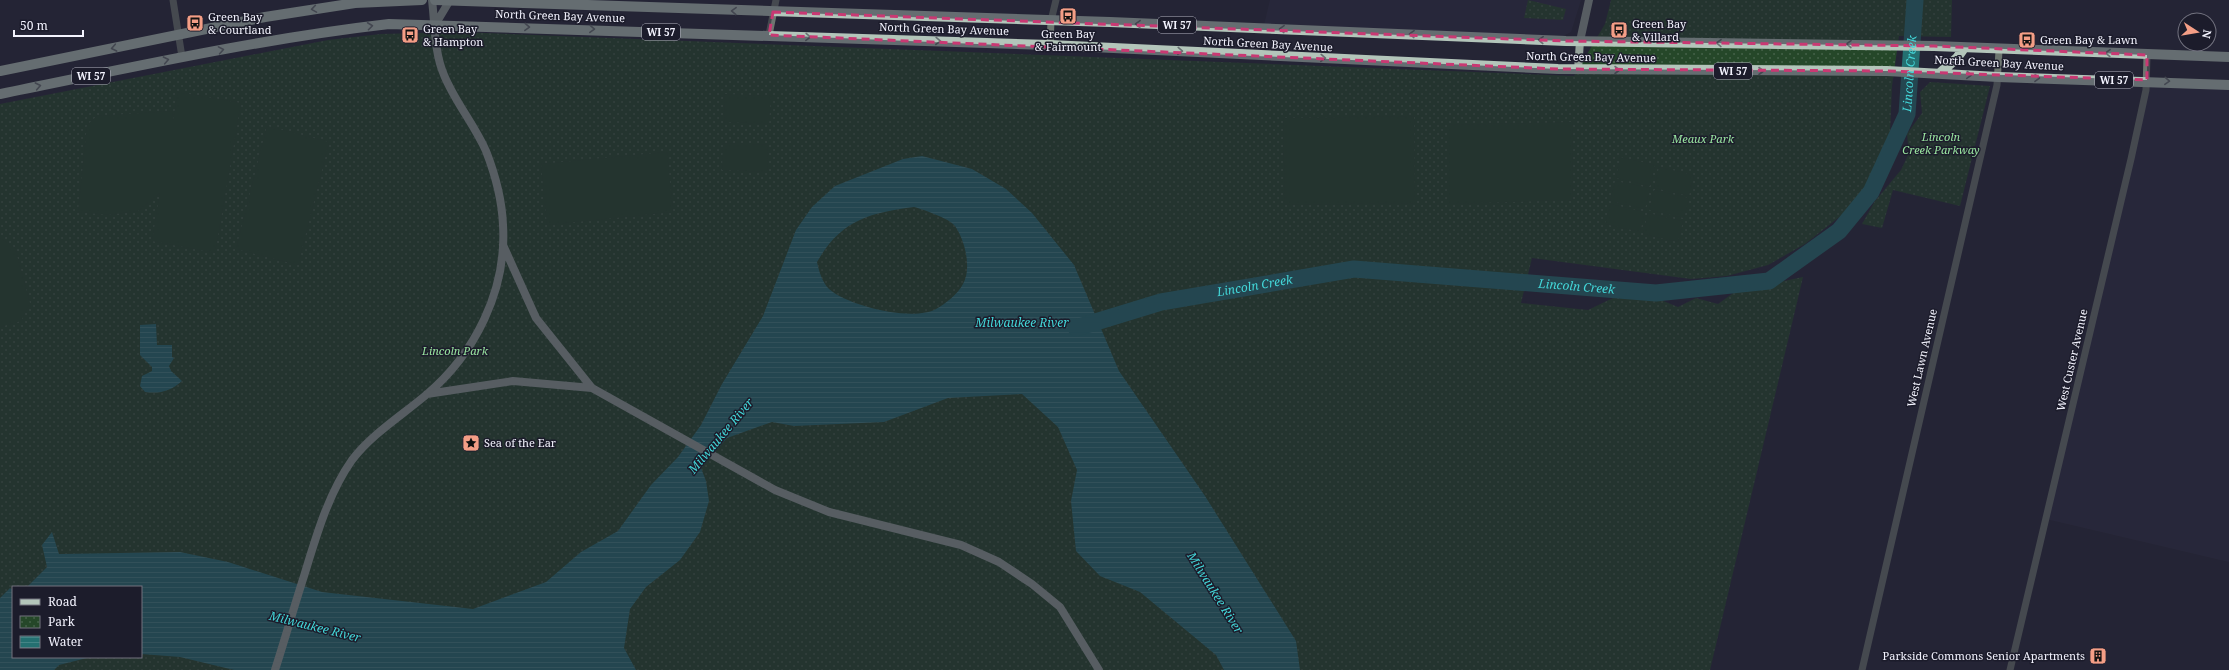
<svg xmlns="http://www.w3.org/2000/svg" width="2229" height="670" font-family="'Noto Serif',serif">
  <defs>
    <pattern id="park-dots" width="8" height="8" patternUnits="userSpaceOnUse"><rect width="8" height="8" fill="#254729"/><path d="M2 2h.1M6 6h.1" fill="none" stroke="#456249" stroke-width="1.8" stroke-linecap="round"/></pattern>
    <pattern id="water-rules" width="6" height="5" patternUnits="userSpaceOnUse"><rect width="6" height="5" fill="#247071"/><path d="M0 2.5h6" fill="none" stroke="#448586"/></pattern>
  </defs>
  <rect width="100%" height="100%" fill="#252535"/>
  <!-- built -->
  <path fill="#2c2b41" d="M1270,0H1581L1571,32L1563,36L1264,25Z
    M2147,80L2229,84V562L2046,519Z"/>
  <!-- park -->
  <path fill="url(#park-dots)" fill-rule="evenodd" d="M1528,0L1566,9L1563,20L1524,18Z
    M1611,0H1952L1951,37L1899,36L1892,86L1890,134L1879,169L1852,207L1805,244L1768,265L1727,276L1691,279L1532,258L1521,303L1588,310L1617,296L1661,300L1678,307L1696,298L1718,304L1736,291L1803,277L1710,670H13L0,658V104L328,40L381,34L460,32L1574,76L1605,24ZM13,587H141V657H13Z
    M1930,82L1990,86L1960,206L1893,190L1882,228L1862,224L1875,201L1901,170L1909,153L1907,134L1922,113L1920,92Z"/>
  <!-- pitch -->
  <path fill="#254729" d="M178,92L241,103L215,253L152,241L160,193L138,211L108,215L78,212L87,125L97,116L172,111L173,120Z
    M725,94L771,96L769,124L724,122Z
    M1414,116L1415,203L1285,205L1283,118Z
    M1572,122L1573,200L1448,204V125Z
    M267,126L329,142L298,265L236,249Z
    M723,143L768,145L767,172L722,170Z
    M667,152L673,212L547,225L541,164Z
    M1620,157L1655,165L1650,186L1616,178Z
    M1659,167L1694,175L1689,196L1654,188Z
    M1615,181L1650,188L1645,209L1610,201Z
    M1654,190L1689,198L1684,218L1649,210Z
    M1610,204L1645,212L1640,232L1605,224Z
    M1648,213L1683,221L1678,242L1643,234Z
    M0,238L15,248L30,303L21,321L0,327Z"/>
  <!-- water -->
  <path fill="url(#water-rules)" fill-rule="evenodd" d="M922,156L972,169L1006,189L1032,213L1074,265L1119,371L1205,496L1296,641L1300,670H1224L1216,655L1140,592L1100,576L1076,551L1071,501L1077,470L1058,427L1022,394L948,398L884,422L794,426L772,422L727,438L701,468L706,481L709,501L700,532L680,560L646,587L630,609L624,648L636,670H234L180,657L141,654V587H27L47,567L42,545L52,532L59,554L180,552L228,562L322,592L473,609L546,582L581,552L618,531L651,485L678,457L701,425L722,384L763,316L796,230L812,207L835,186L903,159ZM914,207C924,210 949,218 955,226C965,240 972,269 963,284C958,294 945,304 936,309C913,322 848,306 829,289C822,282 819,271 817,262C841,220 869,213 914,207Z
    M156,324L157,345H172V357L174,358L169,366L171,371L182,381C171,391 160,394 145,392L140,386L142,376L152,371V367L140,355V325Z
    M10,588L13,590V657H91L59,665L54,670H0V598Z"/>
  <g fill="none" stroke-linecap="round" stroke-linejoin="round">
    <!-- river -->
    <path stroke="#247071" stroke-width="17" id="s1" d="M1076,328L1161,302L1354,269L1656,293L1769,281L1839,231L1871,192L1907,114L1915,0"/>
    <!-- street -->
    <path stroke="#6d7670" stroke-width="7" d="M173,0L182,57
      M769,35L776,0
      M1050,45L1051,21L1056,0
      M1862,670L1997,85L1999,50
      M2010,670L2131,159L2146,90L2147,55"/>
    <!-- secondary -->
    <path stroke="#94a29a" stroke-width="8" d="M435,25L450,0
      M1578,70L1580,41L1589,0
      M503,245L536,318L592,388L775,490L829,512L961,545L999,562L1032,584L1060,607L1099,670
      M427,394L513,381L592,388
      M275,670C285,639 294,607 304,576C316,537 328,494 352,460C372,434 401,416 426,395C475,354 507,290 503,225C502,200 495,174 486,151C474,124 455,102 444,75C434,52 435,24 432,0"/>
    <!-- primary -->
    <path stroke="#b3c5ba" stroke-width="10" d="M435,0L1110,22L1566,41L1934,46L2229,57
      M0,71L265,17L355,3L422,0
      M1940,73L1957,58L1964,48
      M0,94C129,68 258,39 389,24L1050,45L1558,69L1887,71L1998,77L2229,85"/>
  </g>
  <!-- one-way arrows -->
  <defs><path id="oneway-chevron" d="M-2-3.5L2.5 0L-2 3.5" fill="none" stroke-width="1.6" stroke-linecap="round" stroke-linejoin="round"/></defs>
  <g stroke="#687072">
    <use href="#oneway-chevron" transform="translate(314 9) rotate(171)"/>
    <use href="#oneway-chevron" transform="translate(734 11) rotate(-178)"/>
    <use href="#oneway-chevron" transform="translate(1138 24) rotate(-178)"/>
    <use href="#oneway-chevron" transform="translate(370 26) rotate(-7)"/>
    <use href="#oneway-chevron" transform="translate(527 27) rotate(2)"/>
    <use href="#oneway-chevron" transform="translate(592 29) rotate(2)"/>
    <use href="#oneway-chevron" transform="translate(1282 29) rotate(-178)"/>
    <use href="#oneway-chevron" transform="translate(1412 34) rotate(-178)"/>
    <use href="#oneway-chevron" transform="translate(808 37) rotate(2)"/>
    <use href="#oneway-chevron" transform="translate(1541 40) rotate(-177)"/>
    <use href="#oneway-chevron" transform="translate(938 41) rotate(2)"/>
    <use href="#oneway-chevron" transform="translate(1719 43) rotate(-179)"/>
    <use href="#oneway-chevron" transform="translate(1849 44) rotate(-179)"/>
    <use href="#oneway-chevron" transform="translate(114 48) rotate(169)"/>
    <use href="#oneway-chevron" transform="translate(221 50) rotate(-10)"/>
    <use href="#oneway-chevron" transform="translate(1180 51) rotate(3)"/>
    <use href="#oneway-chevron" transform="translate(2108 53) rotate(-178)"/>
    <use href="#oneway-chevron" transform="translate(1323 58) rotate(3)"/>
    <use href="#oneway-chevron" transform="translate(166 60) rotate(-11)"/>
    <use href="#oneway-chevron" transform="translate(1617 70)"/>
    <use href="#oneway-chevron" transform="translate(1761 71)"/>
    <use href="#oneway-chevron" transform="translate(1969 75) rotate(4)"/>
    <use href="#oneway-chevron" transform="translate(2037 78) rotate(1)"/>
    <use href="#oneway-chevron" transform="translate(2167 81) rotate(3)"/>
    <use href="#oneway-chevron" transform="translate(38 86) rotate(-11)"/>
  </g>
  <!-- marked area -->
  <path d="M0 0H2229V670H0ZM773,12L1566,41L1934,46L2147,55V80L1887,71L1558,69L769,35Z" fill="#252535" fill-opacity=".55" fill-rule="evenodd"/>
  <path fill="none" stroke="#c93973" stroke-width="3" stroke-dasharray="8 5" stroke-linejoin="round" d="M773,12L1566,41L1934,46L2147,55V80L1887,71L1558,69L769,35Z"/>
  <!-- icons -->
  <defs>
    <g id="bus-square" transform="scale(0.9)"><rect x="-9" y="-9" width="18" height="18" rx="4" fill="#f49e86" stroke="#1c1c2b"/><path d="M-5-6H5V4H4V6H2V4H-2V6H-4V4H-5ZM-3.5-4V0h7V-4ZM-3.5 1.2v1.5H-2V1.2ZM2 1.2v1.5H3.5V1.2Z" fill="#111"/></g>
    <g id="sight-square" transform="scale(0.9)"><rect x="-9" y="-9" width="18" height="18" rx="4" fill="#f49e86" stroke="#1c1c2b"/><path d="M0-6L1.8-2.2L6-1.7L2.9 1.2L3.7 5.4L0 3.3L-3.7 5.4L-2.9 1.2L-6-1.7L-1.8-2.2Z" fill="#111"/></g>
    <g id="building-square" transform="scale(0.9)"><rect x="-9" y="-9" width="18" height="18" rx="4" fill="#f49e86" stroke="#1c1c2b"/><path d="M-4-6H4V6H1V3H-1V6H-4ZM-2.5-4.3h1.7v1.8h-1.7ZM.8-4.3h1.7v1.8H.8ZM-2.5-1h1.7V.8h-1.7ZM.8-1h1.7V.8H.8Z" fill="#111"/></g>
  </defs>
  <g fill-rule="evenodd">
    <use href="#bus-square" x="1068" y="16"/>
    <use href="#bus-square" x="195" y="23"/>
    <use href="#bus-square" x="1619" y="30"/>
    <use href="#bus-square" x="410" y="35"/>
    <use href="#bus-square" x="2027" y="40"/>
    <use href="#sight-square" x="471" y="443"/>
    <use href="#building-square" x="2098" y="656"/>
  </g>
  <g text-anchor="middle" stroke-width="3" stroke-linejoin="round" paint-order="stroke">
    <!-- shield labels -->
    <g fill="#1c1c2b" stroke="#b2b2bf" stroke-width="1">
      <rect x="1158" y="17" width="38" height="16" rx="3"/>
      <rect x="642" y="24" width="38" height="16" rx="3"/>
      <rect x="1714" y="63" width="38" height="16" rx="3"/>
      <rect x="72" y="68" width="38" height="16" rx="3"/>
      <rect x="2095" y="72" width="38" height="16" rx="3"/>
    </g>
    <g font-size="10" font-weight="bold" fill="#f3f3fe">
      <text x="1177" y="29">WI 57</text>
      <text x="661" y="36">WI 57</text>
      <text x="1733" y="75">WI 57</text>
      <text x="91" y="80">WI 57</text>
      <text x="2114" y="84">WI 57</text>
    </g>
    <!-- street labels -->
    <g font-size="11" fill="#f3f3fe" stroke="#1c1c2b">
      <text transform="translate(560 16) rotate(2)" y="4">North Green Bay Avenue</text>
      <text transform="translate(944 29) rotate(2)" y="4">North Green Bay Avenue</text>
      <text transform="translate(1268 44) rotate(3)" y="4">North Green Bay Avenue</text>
      <text transform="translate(1591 57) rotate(1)" y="4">North Green Bay Avenue</text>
      <text transform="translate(1999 63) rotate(3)" y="4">North Green Bay Avenue</text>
      <text transform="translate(1922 358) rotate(-77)" y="4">West Lawn Avenue</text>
      <text transform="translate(2072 360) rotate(-77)" y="4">West Custer Avenue</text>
    </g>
    <!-- poi labels -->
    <g font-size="11" fill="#f3f3fe" stroke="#1c1c2b" text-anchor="start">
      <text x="208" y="21">Green Bay<tspan x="208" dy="13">&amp; Courtland</tspan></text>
      <text x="1632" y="28">Green Bay<tspan x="1632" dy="13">&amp; Villard</tspan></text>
      <text x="423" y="33">Green Bay<tspan x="423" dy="13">&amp; Hampton</tspan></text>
      <text x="1068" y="38" text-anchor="middle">Green Bay<tspan x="1068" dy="13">&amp; Fairmount</tspan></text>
      <text x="2040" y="44">Green Bay &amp; Lawn</text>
      <text x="484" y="447">Sea of the Ear</text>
      <text x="2085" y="660" text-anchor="end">Parkside Commons Senior Apartments</text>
    </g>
    <!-- park labels -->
    <g font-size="11" font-style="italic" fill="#99e5a0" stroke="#1c1c2b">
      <text x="1941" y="141">Lincoln<tspan x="1941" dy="13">Creek Parkway</tspan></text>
      <text x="1703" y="143">Meaux Park</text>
      <text x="455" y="355">Lincoln Park</text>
    </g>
    <!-- water labels -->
    <g font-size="12" font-style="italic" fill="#43d6d8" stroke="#1c1c2b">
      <text dy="4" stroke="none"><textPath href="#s1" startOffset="964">Lincoln Creek</textPath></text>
      <text dy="4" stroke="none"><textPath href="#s1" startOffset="184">Lincoln Creek</textPath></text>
      <text dy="4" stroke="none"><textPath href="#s1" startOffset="508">Lincoln Creek</textPath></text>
      <text x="1022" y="327">Milwaukee River</text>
      <text transform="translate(721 436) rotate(-50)" y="4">Milwaukee River</text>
      <text transform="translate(1215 593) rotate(58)" y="4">Milwaukee River</text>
      <text transform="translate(315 627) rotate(14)" y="4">Milwaukee River</text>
    </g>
  </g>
  <!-- legend -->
  <rect x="12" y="586" width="130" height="72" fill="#1c1c2b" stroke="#72727f"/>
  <rect x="20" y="599" width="20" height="6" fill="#b3c5ba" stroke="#72727f"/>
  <text x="48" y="606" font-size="12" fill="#f3f3fe">Road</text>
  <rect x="20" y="616" width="20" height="12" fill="url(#park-dots)" stroke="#72727f"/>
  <text x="48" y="626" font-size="12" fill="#f3f3fe">Park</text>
  <rect x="20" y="636" width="20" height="12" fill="url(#water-rules)" stroke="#72727f"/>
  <text x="48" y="646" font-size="12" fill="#f3f3fe">Water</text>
  <!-- north arrow -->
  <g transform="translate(2197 32) rotate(102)"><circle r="19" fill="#1c1c2b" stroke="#72727f"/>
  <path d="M0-3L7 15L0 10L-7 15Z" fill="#f49e86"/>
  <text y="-6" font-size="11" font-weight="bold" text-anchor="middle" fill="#f3f3fe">N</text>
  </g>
  <!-- scale -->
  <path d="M14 30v6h69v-6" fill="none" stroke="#f3f3fe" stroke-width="2"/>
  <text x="20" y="30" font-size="12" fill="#f3f3fe" stroke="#1c1c2b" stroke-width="3" paint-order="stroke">50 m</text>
</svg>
